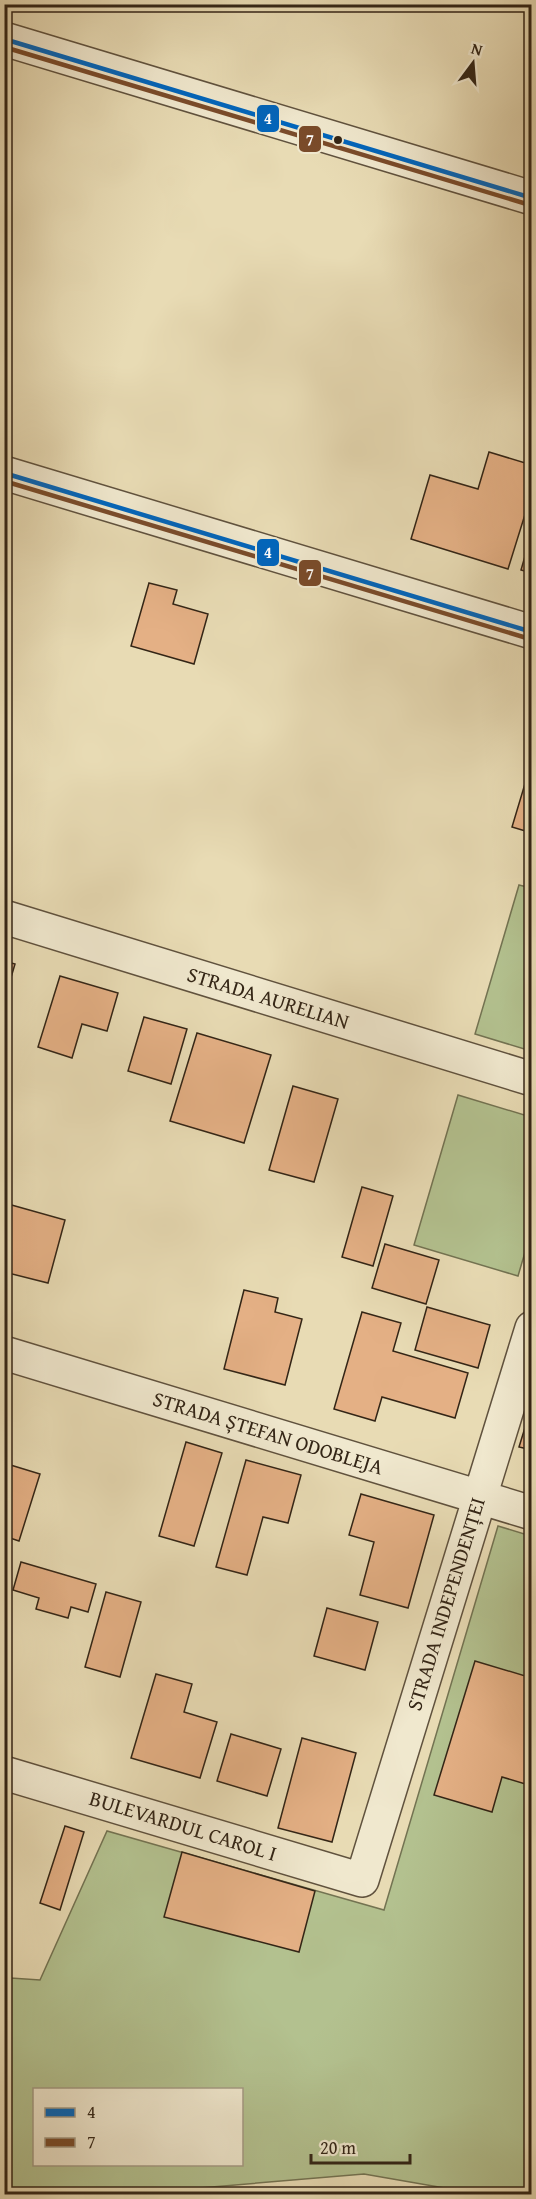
<svg xmlns="http://www.w3.org/2000/svg" width="536" height="2199" font-family="'Gentium Book Plus',serif">
  <rect width="100%" height="100%" fill="#e8dbb4"/>
  <filter id="stains"><feTurbulence type="fractalNoise" baseFrequency=".00333" numOctaves="4"/><feColorMatrix values="0 0 0 0 .2 0 0 0 0 .09 0 0 0 0 .02 0 0 0 .5 -.17"/></filter>
  <radialGradient id="worn" r=".72"><stop offset=".6" stop-color="#630" stop-opacity="0"/><stop offset="1" stop-color="#630" stop-opacity=".3"/></radialGradient>
  <!-- green -->
  <path fill="#b3c18f" stroke="#737352" stroke-width="1.5" fill-rule="evenodd" d="M519,885L531,888V1051L475,1034Z
    M458,1095L531,1117V1232L518,1276L414,1245Z
    M498,1526L531,1536V2194H479L364,2174L129,2194H5V1997L11,1978L40,1980L107,1831L384,1910ZM34,2090H242V2164H34Z"/>
  <!-- building -->
  <path fill="#e4b085" stroke="#332516" stroke-width="1.5" d="M489,452L532,465V492L508,569L411,539L430,475L478,489Z
    M532,532V573L521,570Z
    M149,583L177,590L173,604L208,614L194,664L131,646Z
    M527,777L532,779V833L512,827Z
    M4,961L15,964L4,1001Z
    M60,976L118,993L107,1031L82,1024L72,1058L38,1047Z
    M144,1017L187,1029L171,1084L128,1071Z
    M197,1033L271,1055L244,1143L170,1121Z
    M293,1086L338,1099L314,1182L269,1170Z
    M362,1187L393,1196L373,1266L342,1257Z
    M8,1204L65,1220L48,1283L4,1272V1217Z
    M385,1244L439,1260L426,1304L372,1288Z
    M244,1290L278,1298L275,1312L302,1319L285,1385L224,1369Z
    M427,1307L490,1325L478,1368L415,1350Z
    M362,1312L401,1323L393,1351L468,1373L455,1418L382,1397L375,1421L334,1409Z
    M532,1405V1450L519,1447Z
    M186,1442L222,1453L194,1546L159,1536Z
    M246,1460L301,1475L288,1523L263,1517L247,1575L216,1567Z
    M4,1463L40,1474L19,1541L4,1536Z
    M361,1494L434,1515L408,1608L360,1595L374,1542L349,1535Z
    M21,1562L96,1584L88,1612L71,1607L68,1618L36,1609L39,1598L13,1590Z
    M106,1592L141,1602L120,1677L85,1667Z
    M327,1608L378,1622L365,1670L314,1656Z
    M475,1661L532,1678V1786L502,1777L492,1812L434,1795Z
    M156,1674L192,1684L184,1712L217,1722L200,1778L131,1758Z
    M231,1734L281,1749L267,1796L217,1781Z
    M302,1738L356,1753L332,1842L278,1828Z
    M65,1826L84,1832L60,1910L40,1903Z
    M182,1852L315,1891L299,1952L164,1917Z"/>
  <g fill="none" stroke-linecap="round" stroke-linejoin="round">
    <!-- minor casing -->
    <g stroke="#60523e" stroke-width="36">
      <path id="minor" d="M4,39L532,198
        M4,473L532,632
        M4,917L532,1079
        M4,1353L532,1513
        M4,1773L362,1880L532,1328"/>
    </g>
    <!-- minor -->
    <use href="#minor" stroke="#f0e8ce" stroke-width="33"/>
    <!-- bus-1 casing -->
    <g stroke="#f0e8ce" stroke-width="9">
      <path id="bus-1" d="M4,39L532,198
        M4,473L532,632"/>
    </g>
    <!-- bus-2 casing -->
    <g stroke="#f0e8ce" stroke-width="9">
      <path id="bus-2" d="M4,47L530,205
        M4,481L530,639"/>
    </g>
    <!-- bus-1 -->
    <use href="#bus-1" stroke="#0065bd" stroke-width="4.5"/>
    <!-- bus-2 -->
    <use href="#bus-2" stroke="#7a4b2a" stroke-width="4.5"/>
  </g>
  <!-- markers -->
  <circle fill="#332516" stroke="#f0e8ce" stroke-width="2" cx="338" cy="140" r="5"/>
  <g text-anchor="middle" stroke-width="5" stroke-linejoin="round" paint-order="stroke">
    <!-- street labels -->
    <g font-size="21" fill="#332516" stroke="#f0e8ce">
      <text transform="translate(268 998) rotate(17)" y="7">STRADA AURELIAN</text>
      <text transform="translate(268 1433) rotate(17)" y="7">STRADA ȘTEFAN ODOBLEJA</text>
      <text transform="translate(446 1604) rotate(-73)" y="7">STRADA INDEPENDENȚEI</text>
      <text transform="translate(183 1826) rotate(17)" y="7">BULEVARDUL CAROL I</text>
    </g>
  </g>
  <g stroke="#f0e8ce" stroke-width="2">
    <rect x="256" y="104" width="24" height="29" rx="6" fill="#0065bd"/>
    <rect x="298" y="125" width="24" height="28" rx="6" fill="#7a4b2a"/>
    <rect x="256" y="538" width="24" height="29" rx="6" fill="#0065bd"/>
    <rect x="298" y="559" width="24" height="28" rx="6" fill="#7a4b2a"/>
  </g>
  <g font-size="16" text-anchor="middle" font-weight="bold" fill="#fff">
    <text x="268" y="124">4</text>
    <text x="310" y="145">7</text>
    <text x="268" y="558">4</text>
    <text x="310" y="579">7</text>
  </g>
  <!-- margin -->
  <rect width="536" height="2199" fill="none" stroke="#e8dbb4" stroke-width="24"/>
  <rect x="6" y="6" width="524" height="2187" fill="none" stroke="#332516" stroke-width="3"/>
  <rect x="12" y="12" width="512" height="2175" fill="none" stroke="#332516" stroke-width="1.5"/>
  <!-- legend -->
  <rect x="33" y="2088" width="210" height="78" fill="#f0e8ce" stroke="#a49a84" stroke-width="1.5"/>
  <rect x="45" y="2108" width="30" height="9" fill="#0065bd" stroke="#a49a84" stroke-width="1.5"/>
  <text x="87" y="2118" font-size="18" fill="#332516">4</text>
  <rect x="45" y="2138" width="30" height="9" fill="#7a4b2a" stroke="#a49a84" stroke-width="1.5"/>
  <text x="87" y="2148" font-size="18" fill="#332516">7</text>
  <!-- north arrow -->
  <g transform="translate(473 63) rotate(16)" stroke="#f0e8ce" stroke-width="4.5" paint-order="stroke">
  <path d="M0-4.5L10 22L0 15L-10 22Z" fill="#332516"/>
  <text y="-9" font-size="16" font-weight="bold" text-anchor="middle" fill="#332516">N</text>
  </g>
  <!-- scale -->
  <path d="M311 2154v9h99v-9" fill="none" stroke="#332516" stroke-width="3"/>
  <text x="320" y="2154" font-size="18" fill="#332516" stroke="#f0e8ce" stroke-width="4.5" paint-order="stroke">20 m</text>
  <rect width="100%" height="100%" filter="url(#stains)"/>
  <rect width="100%" height="100%" fill="url(#worn)"/>
</svg>
